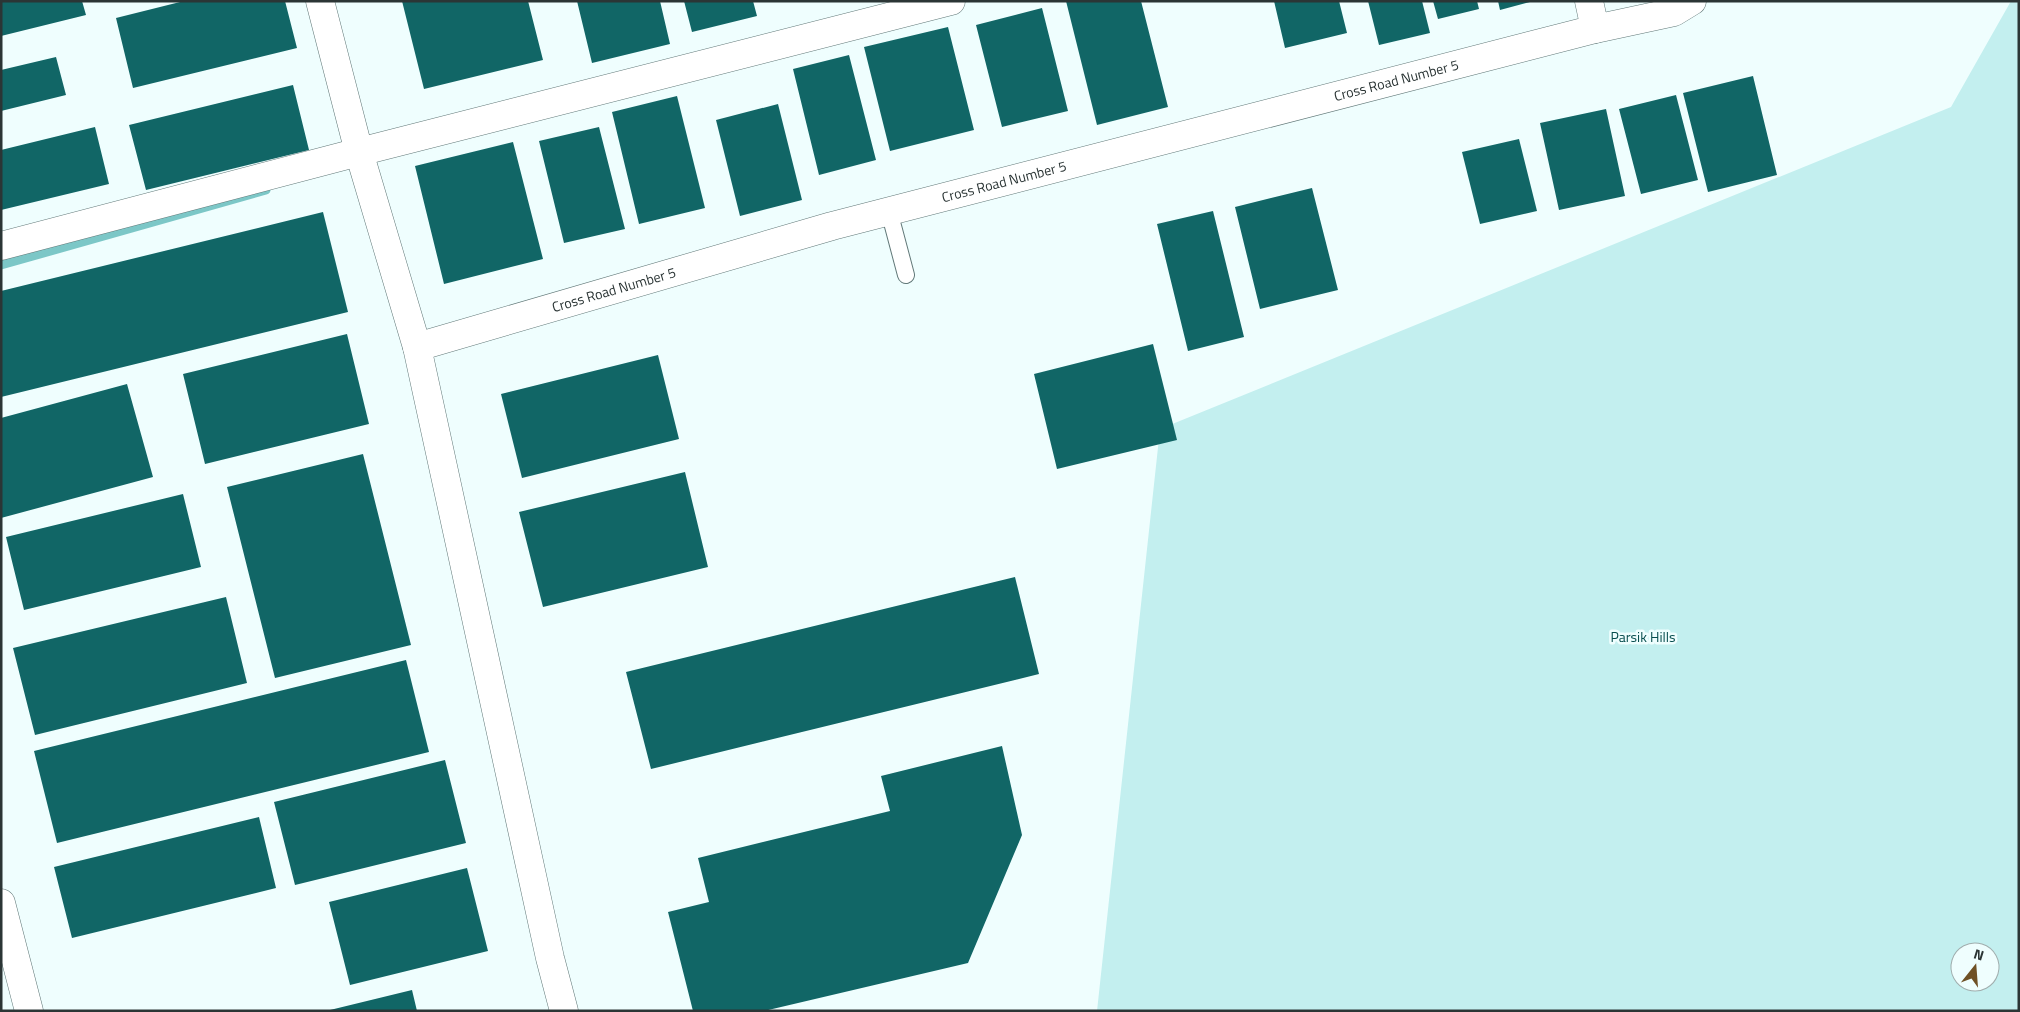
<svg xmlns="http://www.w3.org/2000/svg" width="2020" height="1012" font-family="'Titillium Web',sans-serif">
  <rect width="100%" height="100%" fill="#effefe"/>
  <!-- green -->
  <path fill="#c3efef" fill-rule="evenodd" d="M2011,1H2019V1011H1097L1160,429L1951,107ZM1960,952H1990V982H1960Z"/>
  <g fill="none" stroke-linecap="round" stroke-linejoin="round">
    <!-- stream -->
    <path stroke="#7cc7c7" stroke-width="9" d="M1,265L266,190"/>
  </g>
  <!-- building -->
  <path fill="#166" d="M1,1H82L86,15L1,36Z
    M184,1H285L297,48L133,88L116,18Z
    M402,1H528L543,60L424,89Z
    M577,1H660L670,44L592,63Z
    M684,1H753L757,16L692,32Z
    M1066,1H1141L1168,107L1097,125Z
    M1274,1H1339L1347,33L1285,48Z
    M1368,1H1422L1430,33L1379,45Z
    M1433,1H1477L1479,9L1438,19Z
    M1498,1H1530V2L1500,10Z
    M1042,8L1068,111L1002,127L976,25Z
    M948,27L974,130L890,151L864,47Z
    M849,55L876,160L819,175L793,69Z
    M56,57L66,95L1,111V70Z
    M1753,76L1777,175L1708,192L1683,93Z
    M293,85L309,150L146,190L129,125Z
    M1676,95L1698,180L1641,194L1619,109Z
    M677,96L705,208L639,224L612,112Z
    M778,104L802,200L740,216L716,120Z
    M1606,109L1625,196L1559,210L1540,123Z
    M95,127L109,184L1,210V150Z
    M599,127L625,229L564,243L539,141Z
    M1519,139L1537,211L1480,224L1462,152Z
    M513,142L543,259L444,284L415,166Z
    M1312,188L1338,290L1260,309L1235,207Z
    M1213,211L1244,337L1188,351L1157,224Z
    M323,212L348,312L1,397V291Z
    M347,334L369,424L205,464L183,374Z
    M1153,344L1177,440L1057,469L1034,374Z
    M658,355L679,439L522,478L501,394Z
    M127,384L153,477L1,518V418Z
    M363,454L411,645L275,678L227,487Z
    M685,472L708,567L543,607L519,512Z
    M183,494L201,567L24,610L6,537Z
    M1015,577L1039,674L651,769L626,672Z
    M226,597L247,683L35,735L13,648Z
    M406,660L429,752L57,843L34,751Z
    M1002,746L1022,835L968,963L764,1011H693L668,912L709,902L698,858L890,811L881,776Z
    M445,760L466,843L295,885L274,802Z
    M259,817L276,888L72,938L54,867Z
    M467,868L488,951L350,985L329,902Z
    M412,990L417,1011H330V1010Z"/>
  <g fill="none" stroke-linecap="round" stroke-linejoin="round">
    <!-- service casing -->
    <g stroke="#617878" stroke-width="18">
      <path id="service" d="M889,211L906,275"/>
    </g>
    <!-- minor casing -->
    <g stroke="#617878" stroke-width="29">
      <g id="minor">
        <path d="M320,1L359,152L417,347L550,958L564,1011"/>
        <path d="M1589,1L1595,29L1674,12L1692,1"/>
        <path d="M1,246L359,152L951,1"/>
        <path id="s1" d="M417,347L832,226L1595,29"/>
        <path d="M1,903L29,1011"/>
      </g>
    </g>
    <!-- service -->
    <use href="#service" stroke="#fff" stroke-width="16"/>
    <!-- minor -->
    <use href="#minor" stroke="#fff" stroke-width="28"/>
  </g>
  <g text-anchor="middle" stroke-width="5" stroke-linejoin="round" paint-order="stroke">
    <!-- street labels -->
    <g font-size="14" fill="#2b3535" stroke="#effefe">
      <text dy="5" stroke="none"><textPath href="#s1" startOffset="1015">Cross Road Number 5</textPath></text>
      <text dy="5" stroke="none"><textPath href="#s1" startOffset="610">Cross Road Number 5</textPath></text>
      <text dy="5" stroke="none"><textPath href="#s1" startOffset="205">Cross Road Number 5</textPath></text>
    </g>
    <!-- park labels -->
    <g font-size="14" fill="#054c4d" stroke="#effefe">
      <text x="1643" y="642">Parsik Hills</text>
    </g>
  </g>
  <!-- border -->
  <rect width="2020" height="1012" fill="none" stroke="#2b3535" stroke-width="5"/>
  <!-- north arrow -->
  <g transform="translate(1975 967) rotate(17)"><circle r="24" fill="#effefe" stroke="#a1aeae"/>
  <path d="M0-4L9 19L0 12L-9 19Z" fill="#6f5126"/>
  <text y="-8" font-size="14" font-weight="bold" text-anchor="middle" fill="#2b3535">N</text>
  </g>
</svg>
